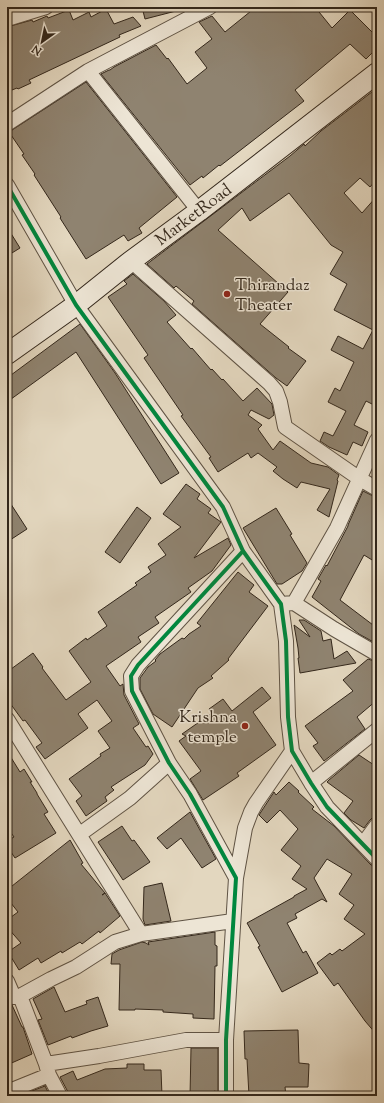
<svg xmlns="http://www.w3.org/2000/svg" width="384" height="1103" font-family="'Sorts Mill Goudy',serif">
  <rect width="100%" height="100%" fill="#e3d7bf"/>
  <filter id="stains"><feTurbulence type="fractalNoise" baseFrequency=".005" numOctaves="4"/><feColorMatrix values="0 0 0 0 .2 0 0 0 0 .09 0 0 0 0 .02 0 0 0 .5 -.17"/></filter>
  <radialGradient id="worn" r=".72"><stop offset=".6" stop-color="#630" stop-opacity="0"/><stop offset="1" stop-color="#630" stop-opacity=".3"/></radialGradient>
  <!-- building -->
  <path fill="#8f8370" stroke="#33271b" d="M142,7H176V11L145,19Z
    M256,7H315L332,28L350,10L377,37V48L366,59L350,44L295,90L304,101L220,166L219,165L203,178L202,176L190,185L101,74L109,70H110L114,67L156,45L167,59L168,58L187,84L207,68L195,52L212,39L199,22L212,16L225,32Z
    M106,9L114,24L133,17L141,26L119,35L120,37L103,45L29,80L31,83L18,89L17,88L7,92V27L32,20L33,22L47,16L48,18L69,10L73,20L89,12L91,17Z
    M86,82L177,197L139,228L142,233L128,241L124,235L86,259L60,218L61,217L34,175L35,174L22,155L24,154L9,132Z
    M377,88V179L370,187L360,178L344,193L362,213L377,196V400L374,405L366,401L354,425L368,432L362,446L353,442L347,455L329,447L320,441L324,432L333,436L346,411L328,402L335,388L340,391L354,362L331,350L338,336L363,349L373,330L334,310L347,284L330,274L343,252L331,245L289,193L250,221L242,208L218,230L288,292L260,324L289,347L288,348L306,361L287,386L276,378L192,304L194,301L176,286L174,288L147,264L290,156L304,144L305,146L321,131L342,115Z
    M7,227L20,248L7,256Z
    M133,274L164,301L176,315L167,322L191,349L192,348L211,370L212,369L222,380L223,379L243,401L257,388L272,404L274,415L269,419L251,410L248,415L262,425L258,429L273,450L280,441L311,463L328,467L339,475L337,480L338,481L329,517L317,510L330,489L301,482L297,488L283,479L273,471L277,467L258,453L251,458L248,453L218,472L209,458L211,457L208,453L181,416L183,415L144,358L148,355L108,297L127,284L124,281Z
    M80,324L115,373L179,473L161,484L76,352L7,402V378Z
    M186,484L200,494L197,499L211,509L208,513L221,522L194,558L228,538L231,545L212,571L188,588L191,592L155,617L159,623L138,637L141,642L106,666L120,686L123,684L124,695L139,724L133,728L146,747L148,746L153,754L145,765L111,787L114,790L105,797L107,801L86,816L76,801L82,796L69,779L101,756L100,754L110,748L98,731L112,721L97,700L79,713L78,714L88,728L45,759L36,747L42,743L25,720L23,721L7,699V672L33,653L43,667L42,668L66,700L91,682L69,651L86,638L87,640L107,626L98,612L137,585L135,583L151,572L148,567L166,555L158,544L181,527L163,514Z
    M363,491L373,496L377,497V563L364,555L340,600L377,628V644L359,634L312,597L321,581L318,579L326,565L327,566L348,526V525Z
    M7,498L27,529L7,542Z
    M137,507L151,518L120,563L105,552Z
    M276,508L292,534L290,535L307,563L302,571L282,584H277L243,528Z
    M238,572L254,585L249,592L268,606L228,659L229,660L211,676L213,678L198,688L172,727L153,714L140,689V678L148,667L156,661L155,660L160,654L182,638L184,639L189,634L201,626L197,623Z
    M299,620H304L321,631L323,641L331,639L334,659L347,651L356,663L300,673L298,658H299L298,648L294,625L310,637Z
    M368,659L377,662V700L357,717L365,729L324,761L313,746L318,743L305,726L353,691L343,680Z
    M262,687L271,698L253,712L276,745L237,773L239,776L203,800L190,779L201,771L179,741L186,736L182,734L212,713L209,709L223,699L232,711Z
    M7,751L20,772L24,769L32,782H30L37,793V794L48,812L44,814L56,833L15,858L7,846V841L14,837L7,827Z
    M359,755L377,767V817H373L370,820L364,828L351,820L344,813L353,801L327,782L329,780Z
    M289,782L299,791L298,792L314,807L312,809L334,826L371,865L377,867V1035L365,1021L338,983L334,986L317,963L330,953L332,955L340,949L342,951L365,934L344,919L354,905L339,894L352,874L327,859L314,878L327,902L322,899L295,914L297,918L287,923L303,953L306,951L318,973L282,992L258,947L260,946L247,923L294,897V896L307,889L292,879L301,866L281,850L298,829L280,810L267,823L259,815L274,792L276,795Z
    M190,812L216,859L202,868L181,838L167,849L157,838Z
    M122,826L132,841L134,840L150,862L123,880L98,842Z
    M70,840L83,863L81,864L105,893L102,895L105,893L120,916L100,933L99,931L82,944L80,942L62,953L61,951L41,963L38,958L19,970L8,952L21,943L7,927V920L18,912L7,898V890Z
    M162,883L171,921L145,925L143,919L144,887Z
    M215,932V945L217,946V966H215L214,1019L193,1018V1014L163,1012V1010L135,1009V1010H119L120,964H111L112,954L119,950L142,942L146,943L149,945L148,942Z
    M54,987L65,1012L87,1004L86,1001L98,997L108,1026L91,1031L72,1038L71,1036L48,1045L38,1020L42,1019L33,999Z
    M7,1002L12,1005L22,1027H23L32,1054L7,1065Z
    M298,1030L299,1063L309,1064L308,1087H285L286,1096H249L247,1059H245L244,1031Z
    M191,1048H218V1092L214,1091L215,1096H190Z
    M127,1064H144V1070H161L162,1096H68V1092L60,1077L73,1071L77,1080L105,1069L127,1068Z
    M45,1086L50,1096H31L29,1092Z"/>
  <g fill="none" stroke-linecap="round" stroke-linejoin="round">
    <!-- street casing -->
    <g stroke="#5f5344" stroke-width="16">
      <path id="street" d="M7,19L46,7
        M88,71L199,211
        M7,124L88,71L210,7
        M7,185L76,305L223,507L243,551L281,604L286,641L288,717L292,751L311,783L327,807L377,859
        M131,261L269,383L276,391L280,402L285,427L360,479L377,489
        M294,603L334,629L377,654
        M281,604L294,603L337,528L377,440
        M7,719L141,934
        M311,783L377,730
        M80,834L130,798L169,763
        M363,844L377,825
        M236,878L245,828L251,812L256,803L292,751
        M7,981L14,997L20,996
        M46,1064L20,996L51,979L76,967L115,942L141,934L233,921
        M7,1092L49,1075
        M60,1096L49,1075L46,1064L99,1056L186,1040H226
        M226,1096V1040L236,878L190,794L169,763L132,691L131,676L138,665L243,551"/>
    </g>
    <!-- secondary casing -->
    <g stroke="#33271b" stroke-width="22">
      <path id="secondary" d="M7,354L76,305L131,261L199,211L377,73"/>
    </g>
    <!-- street -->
    <use href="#street" stroke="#ede5d5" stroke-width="14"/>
    <!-- secondary -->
    <use href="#secondary" stroke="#ede5d5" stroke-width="20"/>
    <!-- cycleway casing -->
    <g stroke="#ede5d5" stroke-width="6">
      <path id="cycleway" d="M7,185L76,305L223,507L243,551L281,604L286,641L288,717L292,751L311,783L327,807L377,859
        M226,1096V1040L236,878L190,794L169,763L132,691L131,676L138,665L243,551"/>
    </g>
    <!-- cycleway -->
    <use href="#cycleway" stroke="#00873e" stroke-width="4"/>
  </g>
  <!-- markers -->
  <g fill="#8f2418" stroke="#ede5d5" stroke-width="1.5">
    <circle cx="227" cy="294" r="4"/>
    <circle cx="245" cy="726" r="4"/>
  </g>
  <g text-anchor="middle" stroke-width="3" stroke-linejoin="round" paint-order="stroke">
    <!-- street labels -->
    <g font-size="17" fill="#33271b" stroke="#ede5d5">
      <text transform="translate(193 214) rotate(-37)" y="6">MarketRoad</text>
    </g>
    <!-- poi labels -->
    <g font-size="17" fill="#33271b" stroke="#ede5d5" text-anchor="start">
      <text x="235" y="290">Thirandaz<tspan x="235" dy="20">Theater</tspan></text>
      <text x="237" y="722" text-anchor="end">Krishna<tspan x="237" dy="20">temple</tspan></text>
    </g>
  </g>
  <!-- margin -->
  <rect width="384" height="1103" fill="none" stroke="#e3d7bf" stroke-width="24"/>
  <rect x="8" y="8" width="368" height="1087" fill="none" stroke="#33271b" stroke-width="2"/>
  <rect x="12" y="12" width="360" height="1079" fill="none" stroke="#33271b"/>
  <!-- north arrow -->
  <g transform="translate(42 42) rotate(213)" stroke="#ede5d5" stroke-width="3" paint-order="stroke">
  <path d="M0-3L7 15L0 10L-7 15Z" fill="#33271b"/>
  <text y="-6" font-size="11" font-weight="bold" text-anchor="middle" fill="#33271b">N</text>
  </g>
  <rect width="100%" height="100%" filter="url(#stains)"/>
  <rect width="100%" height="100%" fill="url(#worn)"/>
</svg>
